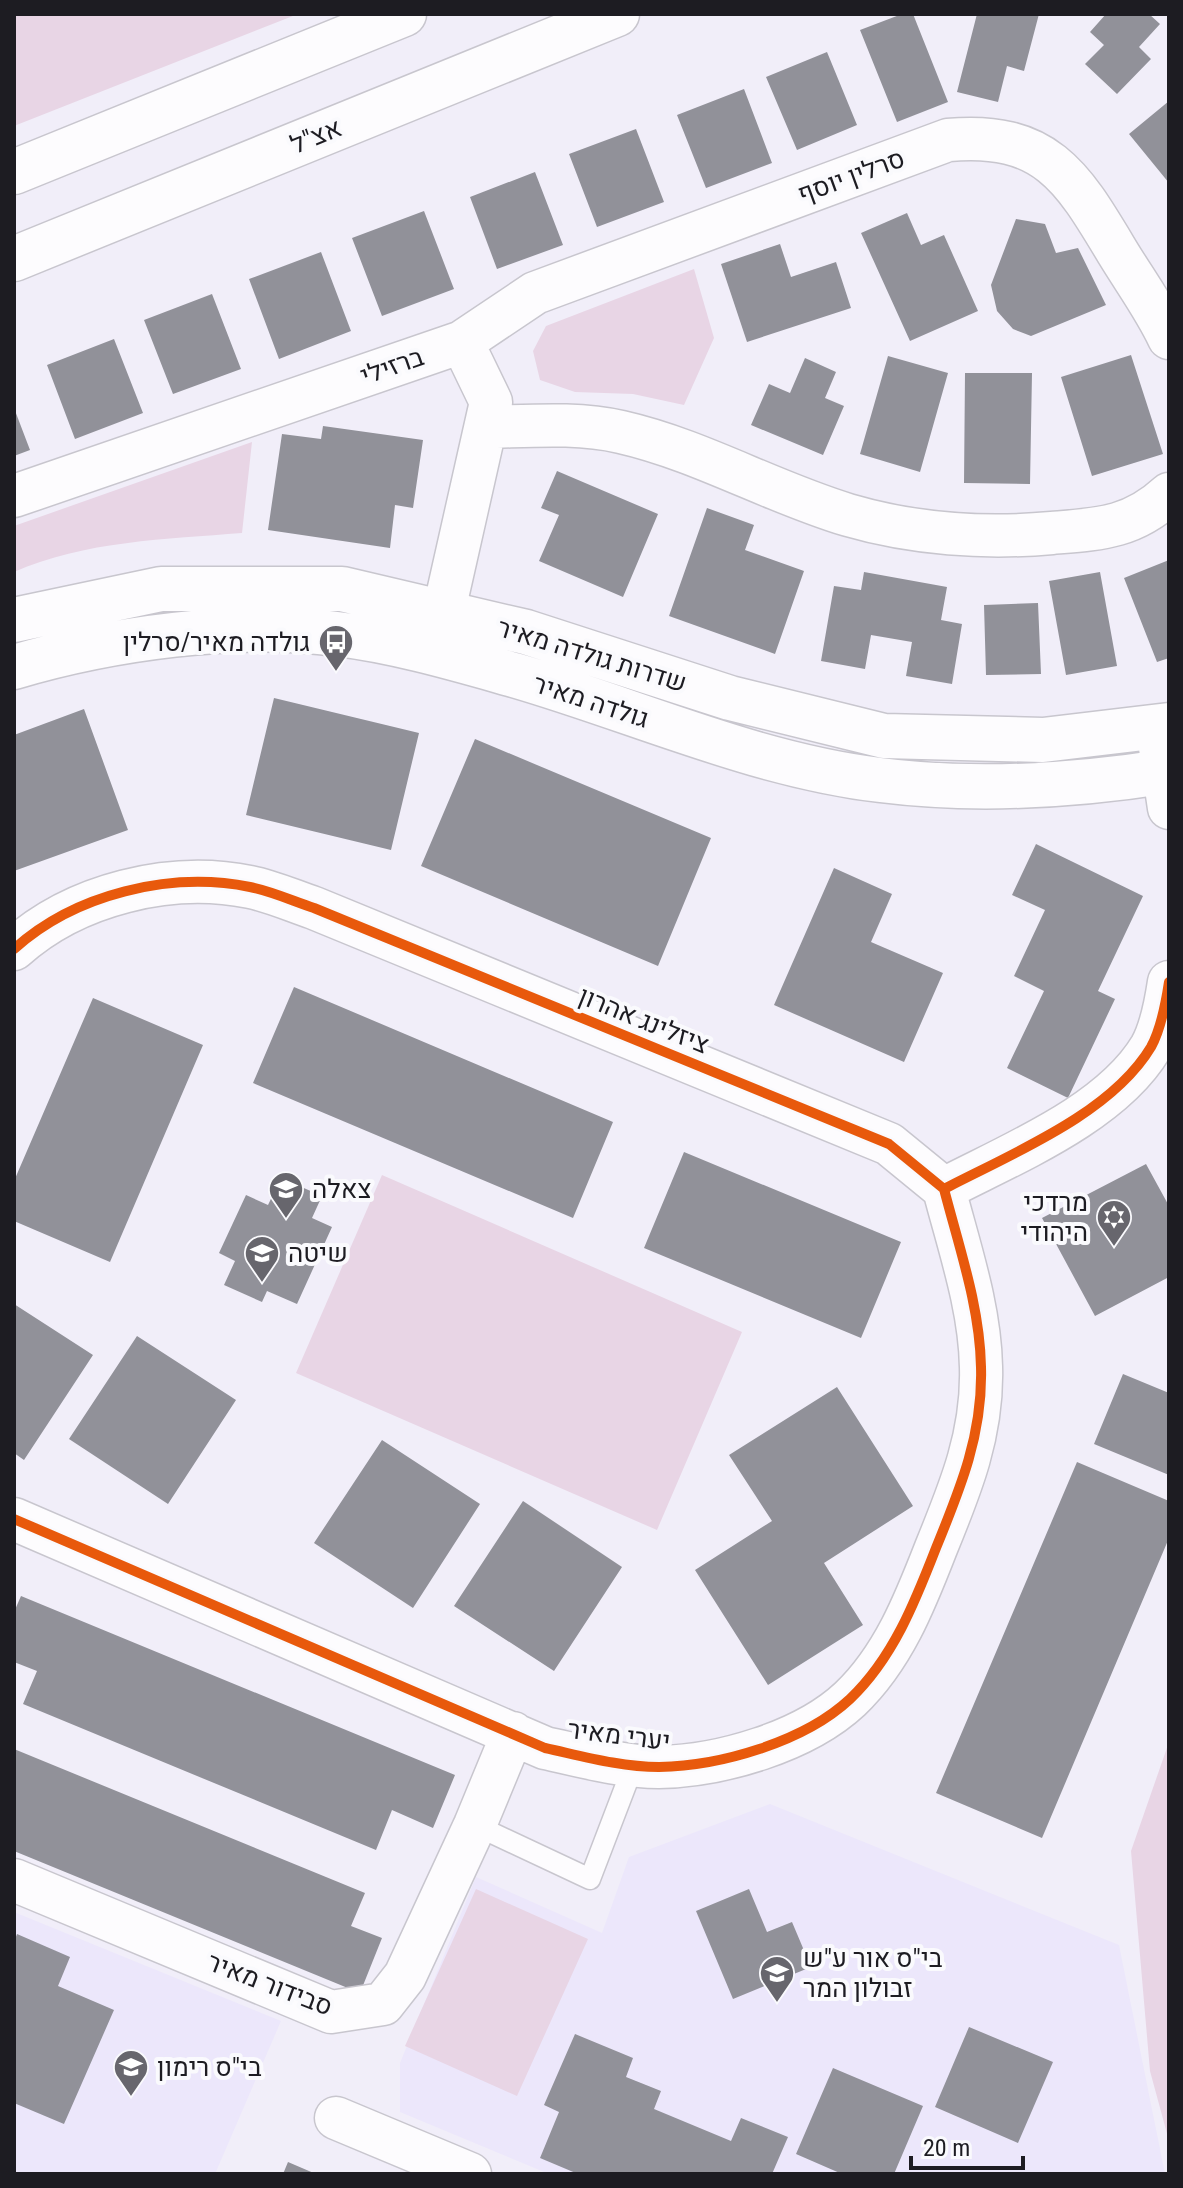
<svg xmlns="http://www.w3.org/2000/svg" width="1183" height="2188" font-family="'Roboto Condensed',Heebo,sans-serif">
  <rect width="100%" height="100%" fill="#f1eef9"/>
  <!-- built -->
  <path fill="#ece7fb" d="M770,1804L1119,1945L1165,2174H549L400,2112V2063L476,1877L602,1933L629,1857Z
    M14,1912L281,2021L215,2174H14Z"/>
  <!-- green -->
  <path fill="#e8d5e5" d="M14,14H298L14,126Z
    M694,269L714,338L684,405L633,394L575,392L540,380L533,351L546,326Z
    M252,442L242,533C167,539 84,541 14,572V526Z
    M382,1175L742,1332L657,1530L296,1373Z
    M1169,1742V2141L1150,2071L1131,1851Z
    M476,1889L588,1939L517,2096L405,2046Z"/>
  <!-- building -->
  <path fill="#919199" d="M902,14H913L948,102L897,122L860,30Z
    M977,14H1039L1024,71L1007,66L998,102L957,92Z
    M1106,14H1149L1160,24L1139,47L1151,59L1117,94L1085,64L1104,45L1090,32Z
    M827,52L857,125L797,150L766,77Z
    M744,89L772,163L706,188L677,115Z
    M1169,101V183L1129,134Z
    M636,129L664,202L597,227L569,154Z
    M535,172L563,245L497,269L470,197Z
    M424,211L454,289L382,316L352,238Z
    M907,213L921,245L944,235L978,311L910,341L861,233Z
    M1016,219L1045,224L1056,253L1078,248L1106,305L1031,336L1013,329L997,311L991,285Z
    M780,244L791,277L836,262L851,308L747,342L721,264Z
    M321,252L351,331L279,359L249,279Z
    M212,294L241,369L173,394L144,320Z
    M114,339L143,413L75,439L47,365Z
    M1131,355L1163,454L1092,476L1061,377Z
    M888,356L948,373L920,472L860,454Z
    M805,358L836,372L825,398L844,406L823,455L751,425L769,384L790,393Z
    M965,373H1032L1030,484L964,483Z
    M14,408L30,450L14,456Z
    M323,426L423,440L413,508L395,505L390,548L268,530L282,434L321,439Z
    M557,471L658,514L623,597L539,561L559,515L541,508Z
    M707,508L754,525L745,550L804,571L775,654L669,616Z
    M1169,560V658L1157,662L1124,578Z
    M864,572L947,587L941,620L962,624L952,684L906,676L912,642L871,635L865,669L821,661L834,586L861,590Z
    M1100,572L1117,666L1066,675L1049,581Z
    M1038,603L1041,674L986,675L984,605Z
    M274,698L419,733L391,850L246,815Z
    M84,709L128,830L14,871V735Z
    M475,739L711,838L658,966L421,866Z
    M1036,844L1143,896L1098,991L1115,999L1068,1098L1007,1068L1044,991L1014,976L1045,910L1012,895Z
    M834,868L892,894L871,942L943,973L904,1062L774,1005Z
    M294,987L613,1122L573,1218L253,1083Z
    M93,998L203,1045L110,1262L14,1221V1181Z
    M684,1152L901,1242L861,1338L644,1248Z
    M1146,1164L1169,1206V1277L1095,1316L1042,1218Z
    M281,1178L322,1196L312,1218L332,1227L297,1304L267,1291L262,1302L224,1285L235,1261L219,1253L246,1195L268,1205Z
    M14,1304L93,1355L24,1460L14,1453Z
    M137,1336L236,1400L168,1504L69,1439Z
    M1123,1374L1169,1393V1475L1094,1444Z
    M837,1387L913,1506L824,1563L863,1625L768,1685L695,1570L772,1521L729,1455Z
    M382,1440L480,1504L413,1608L314,1543Z
    M1077,1462L1169,1501V1538L1042,1838L936,1793Z
    M523,1501L622,1567L554,1671L454,1606Z
    M21,1596L455,1775L433,1828L392,1810L376,1850L23,1704L37,1671L14,1662V1612Z
    M14,1749L365,1893L351,1926L382,1938L360,1993L14,1851Z
    M749,1889L767,1932L792,1922L811,1967L733,1999L696,1911Z
    M17,1934L70,1957L58,1986L114,2010L64,2124L14,2103V1942Z
    M969,2027L1053,2062L1018,2143L935,2107Z
    M575,2034L633,2058L626,2077L661,2091L654,2109L731,2141L741,2118L788,2137L772,2174H578L540,2158L559,2112L544,2105Z
    M833,2068L923,2106L894,2174H842L796,2154Z
    M288,2162L316,2174H283Z"/>
  <g fill="none" stroke-linecap="round" stroke-linejoin="round">
    <!-- lane casing -->
    <g stroke="#c8c6ce" stroke-width="23">
      <path id="lane" d="M475,1825L590,1879L634,1764"/>
    </g>
    <!-- street casing -->
    <g stroke="#c8c6ce" stroke-width="45">
      <path id="street" d="M462,342L535,293L948,140C1047,131 1073,178 1118,253C1135,281 1155,308 1169,338
        M488,427C531,426 578,422 621,432C700,450 771,492 848,515C913,534 985,539 1052,533C1100,529 1132,528 1169,494
        M14,496L462,342L491,402L436,646
        M1157,727L1169,808
        M14,949C75,894 170,871 250,887C271,891 293,901 314,908L889,1144L944,1189C1011,1154 1111,1114 1151,1047C1161,1029 1166,1002 1169,982
        M14,1519L545,1748C582,1756 621,1767 659,1767C720,1766 804,1742 850,1699C893,1658 915,1602 936,1548C961,1487 983,1433 981,1367C980,1307 959,1247 944,1189
        M14,1880L331,2012L383,2004L405,1976L475,1825L513,1733
        M336,2118L470,2174"/>
    </g>
    <!-- secondary casing -->
    <g stroke="#c8c6ce" stroke-width="47">
      <path id="secondary" d="M14,620L161,589H342L526,632L730,698L884,736L1043,740L1169,725
        M14,667C112,638 236,621 337,634C396,641 457,659 514,675C635,710 754,765 880,780C975,792 1074,786 1169,771"/>
    </g>
    <!-- primary casing -->
    <g stroke="#c8c6ce" stroke-width="47">
      <path id="primary" d="M14,172L404,14
        M14,259L617,14"/>
    </g>
    <!-- lane -->
    <use href="#lane" stroke="#fdfcfe" stroke-width="20"/>
    <!-- street -->
    <use href="#street" stroke="#fdfcfe" stroke-width="42"/>
    <!-- secondary -->
    <use href="#secondary" stroke="#fdfcfe" stroke-width="44"/>
    <!-- primary -->
    <use href="#primary" stroke="#fdfcfe" stroke-width="44"/>
    <!-- cycleway casing -->
    <g stroke="#fafafd" stroke-width="15">
      <path id="cycleway" d="M14,949C75,894 170,871 250,887C271,891 293,901 314,908L889,1144L944,1189C1011,1154 1111,1114 1151,1047C1161,1029 1166,1002 1169,982
        M14,1519L545,1748C582,1756 621,1767 659,1767C720,1766 804,1742 850,1699C893,1658 915,1602 936,1548C961,1487 983,1433 981,1367C980,1307 959,1247 944,1189"/>
    </g>
    <!-- cycleway -->
    <use href="#cycleway" stroke="#e8590c" stroke-width="10"/>
  </g>
  <!-- icons -->
  <defs>
    <g id="bus-pin" transform="scale(1.8)"><path d="M0 17L-7.5 6A9.5 9.5 0 1 1 7.5 6Z" fill="#67666d" stroke="#fafafd"/><path d="M-5-6H5V4H4V6H2V4H-2V6H-4V4H-5ZM-3.5-4V0h7V-4ZM-3.5 1.2v1.5H-2V1.2ZM2 1.2v1.5H3.5V1.2Z" fill="#fff"/></g>
    <g id="school-pin" transform="scale(1.8)"><path d="M0 17L-7.5 6A9.5 9.5 0 1 1 7.5 6Z" fill="#67666d" stroke="#fafafd"/><path d="M0-5L7-2L0 1L-7-2ZM-4 1L0 2.5L4 1V4Q0 6-4 4Z" fill="#fff"/></g>
    <g id="synagogue-pin" transform="scale(1.8)"><path d="M0 17L-7.5 6A9.5 9.5 0 1 1 7.5 6Z" fill="#67666d" stroke="#fafafd"/><path d="M0-6.5L5.6 3.2H-5.6ZM0 6.5L5.6-3.2H-5.6Z" fill="#fff"/></g>
  </defs>
  <g fill-rule="evenodd">
    <use href="#bus-pin" x="336" y="642"/>
    <use href="#school-pin" x="286" y="1189"/>
    <use href="#synagogue-pin" x="1114" y="1217"/>
    <use href="#school-pin" x="262" y="1253"/>
    <use href="#school-pin" x="777" y="1973"/>
    <use href="#school-pin" x="131" y="2067"/>
  </g>
  <g text-anchor="middle" stroke-width="8" stroke-linejoin="round" paint-order="stroke">
    <!-- street labels -->
    <g font-size="26" fill="#1d1c22" stroke="#fafafd">
      <text transform="translate(316 136) rotate(-22)" y="9">אצ"ל</text>
      <text transform="translate(851 176) rotate(-20)" y="9">סרלין יוסף</text>
      <text transform="translate(392 366) rotate(-19)" y="9">ברזילי</text>
      <text transform="translate(592 655) rotate(17)" y="9">שדרות גולדה מאיר</text>
      <text transform="translate(591 701) rotate(18)" y="9">גולדה מאיר</text>
      <text transform="translate(644 1020) rotate(22)" y="9">ציזלינג אהרון</text>
      <text transform="translate(619 1735) rotate(7)" y="9">יערי מאיר</text>
      <text transform="translate(270 1984) rotate(21)" y="9">סבידור מאיר</text>
    </g>
    <!-- poi labels -->
    <g font-size="26" fill="#1d1c22" stroke="#fafafd" text-anchor="start">
      <text x="310" y="651" text-anchor="end">גולדה מאיר/סרלין</text>
      <text x="312" y="1198">צאלה</text>
      <text x="1088" y="1211" text-anchor="end">מרדכי<tspan x="1088" dy="30">היהודי</tspan></text>
      <text x="288" y="1262">שיטה</text>
      <text x="803" y="1967">בי"ס אור ע"ש<tspan x="803" dy="30">זבולון המר</tspan></text>
      <text x="157" y="2076">בי"ס רימון</text>
    </g>
  </g>
  <!-- border -->
  <rect width="1183" height="2188" fill="none" stroke="#1d1c22" stroke-width="32"/>
  <!-- scale -->
  <path d="M911 2156v12h112v-12" fill="none" stroke="#1d1c22" stroke-width="4"/>
  <text x="923" y="2156" font-size="24" fill="#1d1c22" stroke="#fafafd" stroke-width="6" paint-order="stroke">20 m</text>
</svg>
